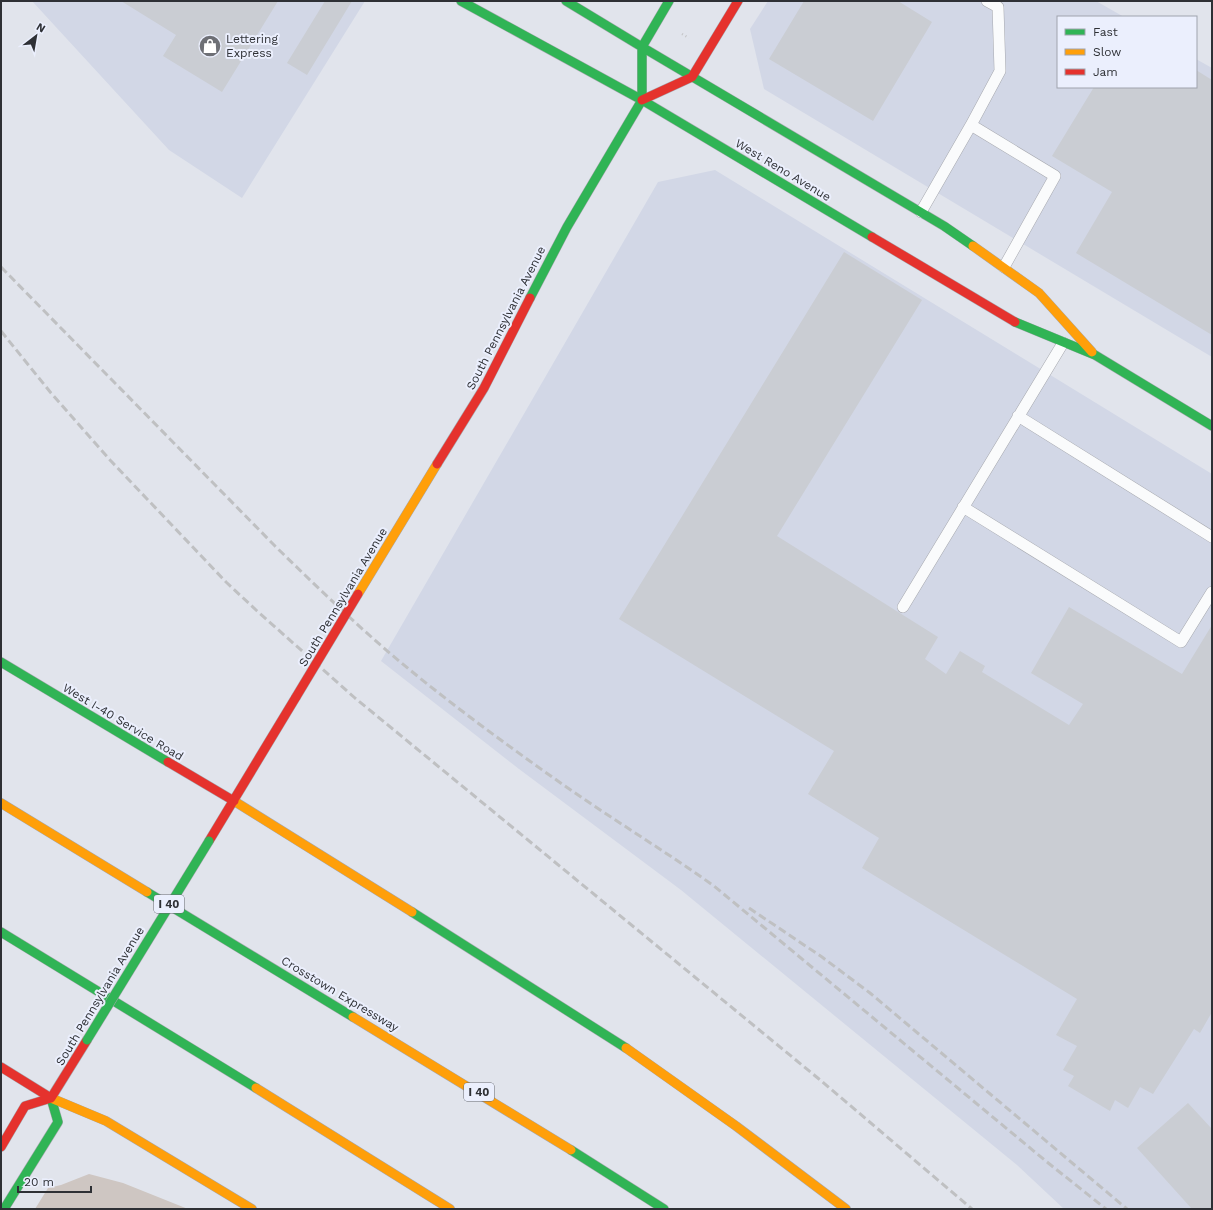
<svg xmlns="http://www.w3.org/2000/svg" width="1213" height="1210" font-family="'Work Sans',sans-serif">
  <rect width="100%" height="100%" fill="#e1e4ec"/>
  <!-- built -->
  <path fill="#d2d7e6" d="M32,1H365L242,198L169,150Z
    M768,1H1096L1124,17H1058V87H1196V59L1212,68V357L764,89L750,29Z
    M715,170L1212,474V1209H1064L1017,1165L681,890L519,769L381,661L658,182Z"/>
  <!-- green -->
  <path fill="#cec6c2" d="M89,1174L123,1183L188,1209H35L48,1188L61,1185Z"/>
  <!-- building -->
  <path fill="#cacdd3" d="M121,1H278L222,92L163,56L176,35Z
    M325,1H352L307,75L287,63Z
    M804,1H898L932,22L873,121L769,59Z
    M1196,70L1212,80V335L1076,253L1112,192L1052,156L1094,87H1196Z
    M844,252L922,300L777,536L938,637L925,659L946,674L960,651L985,666L982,672L1069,725L1083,704L1031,673L1069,607L1182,674L1212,625V1012L1200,1033L1194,1029L1153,1094L1140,1087L1128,1108L1115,1100L1110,1111L1068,1086L1074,1076L1063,1070L1077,1046L1056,1035L1077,999L862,868L879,838L808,794L834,751L619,619Z
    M1188,1103L1212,1129V1209H1192L1137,1148Z"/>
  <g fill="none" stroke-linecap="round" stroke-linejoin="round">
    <!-- lane casing -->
    <g stroke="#a6a8ae" stroke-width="12">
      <path id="lane" d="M971,125L1000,71L998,7L987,1
        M921,212L971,125L1055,176L1004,267
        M1018,416L1212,537
        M963,507L1181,642L1212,592
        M903,607L1063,343"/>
    </g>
    <!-- fast casing -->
    <g stroke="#a6a8ae" stroke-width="10">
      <path id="fast" d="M461,1L642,100
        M566,1L642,47
        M642,47L944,226L973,246
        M642,100L872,237
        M530,298L567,227L642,100V47L669,1
        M1015,322L1095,355L1212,426
        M1,662L168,762
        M147,892L353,1017
        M412,912L626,1048
        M1,932L256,1088
        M571,1150L664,1209
        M4,1209L58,1122L51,1098"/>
    </g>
    <!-- slow casing -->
    <g stroke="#a6a8ae" stroke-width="10">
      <path id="slow" d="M973,246L1039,293L1092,352
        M358,594L437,464
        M234,801L412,912
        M1,803L147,892
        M353,1017L571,1150
        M626,1048L736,1126L846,1209
        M256,1088L450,1209
        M51,1098L106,1121L252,1209"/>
    </g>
    <!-- jam casing -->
    <g stroke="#a6a8ae" stroke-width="10">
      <path id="jam" d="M642,100L692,77L738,1
        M872,237L1015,322
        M437,464L484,388L530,298
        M168,762L234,801
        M209,841L296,697
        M1,1067L51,1098
        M1,1147L25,1106L51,1098L87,1040"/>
    </g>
    <!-- path -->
    <path stroke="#c3c4c6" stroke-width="2.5" stroke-dasharray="1 3" stroke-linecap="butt" d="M682,34L689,38"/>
    <!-- lane -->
    <use href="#lane" stroke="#fafbfc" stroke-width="11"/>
    <!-- fast -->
    <use href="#fast" stroke="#30b455" stroke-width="9"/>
    <!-- slow -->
    <use href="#slow" stroke="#ff9f0a" stroke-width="9"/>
    <!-- jam -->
    <use href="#jam" stroke="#e5322d" stroke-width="9"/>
    <!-- rail -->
    <path stroke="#bfc0c2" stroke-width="3" stroke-dasharray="8 4" stroke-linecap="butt" d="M1,267L275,546C313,583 351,620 392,655C444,699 500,740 555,779C607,816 662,849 714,886L1047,1162L1106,1209
      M1,331L51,393L110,460L226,582L256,610L355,698L819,1079L972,1209
      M749,908L822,957L870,993L1127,1209"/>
    <!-- fast-bridge casing -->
    <g stroke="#a6a8ae" stroke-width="10" stroke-linecap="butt">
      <path id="fast-bridge" d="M87,1040L209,841"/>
    </g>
    <!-- jam-bridge casing -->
    <g stroke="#a6a8ae" stroke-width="10" stroke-linecap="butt">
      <path id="jam-bridge" d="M296,697L358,594"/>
    </g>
    <!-- fast-bridge -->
    <use href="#fast-bridge" stroke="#30b455" stroke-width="9"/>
    <!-- jam-bridge -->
    <use href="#jam-bridge" stroke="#e5322d" stroke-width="9"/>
  </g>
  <!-- icons -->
  <defs>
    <g id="shop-disc" transform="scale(1.15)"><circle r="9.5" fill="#6d6f75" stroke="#ebeffd"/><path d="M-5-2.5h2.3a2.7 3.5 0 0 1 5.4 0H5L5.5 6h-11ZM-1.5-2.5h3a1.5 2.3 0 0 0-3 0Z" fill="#fff"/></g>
  </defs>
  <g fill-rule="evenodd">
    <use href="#shop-disc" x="210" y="46"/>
  </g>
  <g text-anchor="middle" stroke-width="4" stroke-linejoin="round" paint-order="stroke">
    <!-- shield labels -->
    <g fill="#ebeffd" stroke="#676971" stroke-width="1">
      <rect x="154" y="895" width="30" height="18" rx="3"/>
      <rect x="464" y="1083" width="30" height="18" rx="3"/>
    </g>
    <g font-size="11" font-weight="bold" fill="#2e3035">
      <text x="169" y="908">I 40</text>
      <text x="479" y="1096">I 40</text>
    </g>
    <!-- poi labels -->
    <g font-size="12" fill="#2e3035" stroke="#ebeffd" text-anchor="start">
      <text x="226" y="43">Lettering<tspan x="226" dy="14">Express</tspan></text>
    </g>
    <!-- street labels -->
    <g font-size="12" fill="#2e3035" stroke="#ebeffd">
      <text transform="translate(783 170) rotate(31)" y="4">West Reno Avenue</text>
      <text transform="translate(506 318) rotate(-63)" y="4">South Pennsylvania Avenue</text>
      <text transform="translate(343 597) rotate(-59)" y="4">South Pennsylvania Avenue</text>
      <text transform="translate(123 722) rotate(31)" y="4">West I-40 Service Road</text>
      <text transform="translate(340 994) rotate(31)" y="4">Crosstown Expressway</text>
      <text transform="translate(100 996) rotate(-59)" y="4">South Pennsylvania Avenue</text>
    </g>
  </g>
  <!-- border -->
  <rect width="1213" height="1210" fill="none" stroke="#2e3035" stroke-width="4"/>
  <!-- legend -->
  <rect x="1057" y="16" width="140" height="72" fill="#ebeffd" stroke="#9fa3ad"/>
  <rect x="1065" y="29" width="20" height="6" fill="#30b455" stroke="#9fa3ad"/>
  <text x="1093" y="36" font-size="12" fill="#2e3035">Fast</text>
  <rect x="1065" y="49" width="20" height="6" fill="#ff9f0a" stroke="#9fa3ad"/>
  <text x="1093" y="56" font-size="12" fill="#2e3035">Slow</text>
  <rect x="1065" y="69" width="20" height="6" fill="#e5322d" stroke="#9fa3ad"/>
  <text x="1093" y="76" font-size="12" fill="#2e3035">Jam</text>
  <!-- north arrow -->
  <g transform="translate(36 36) rotate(31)" stroke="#ebeffd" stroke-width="3" paint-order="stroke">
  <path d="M0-3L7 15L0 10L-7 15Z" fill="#2e3035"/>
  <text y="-6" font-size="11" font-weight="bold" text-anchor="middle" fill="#2e3035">N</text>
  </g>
  <!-- scale -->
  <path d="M18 1186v6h73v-6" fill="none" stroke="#2e3035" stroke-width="2"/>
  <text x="24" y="1186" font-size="12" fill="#2e3035" stroke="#ebeffd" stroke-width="3" paint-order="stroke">20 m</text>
</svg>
